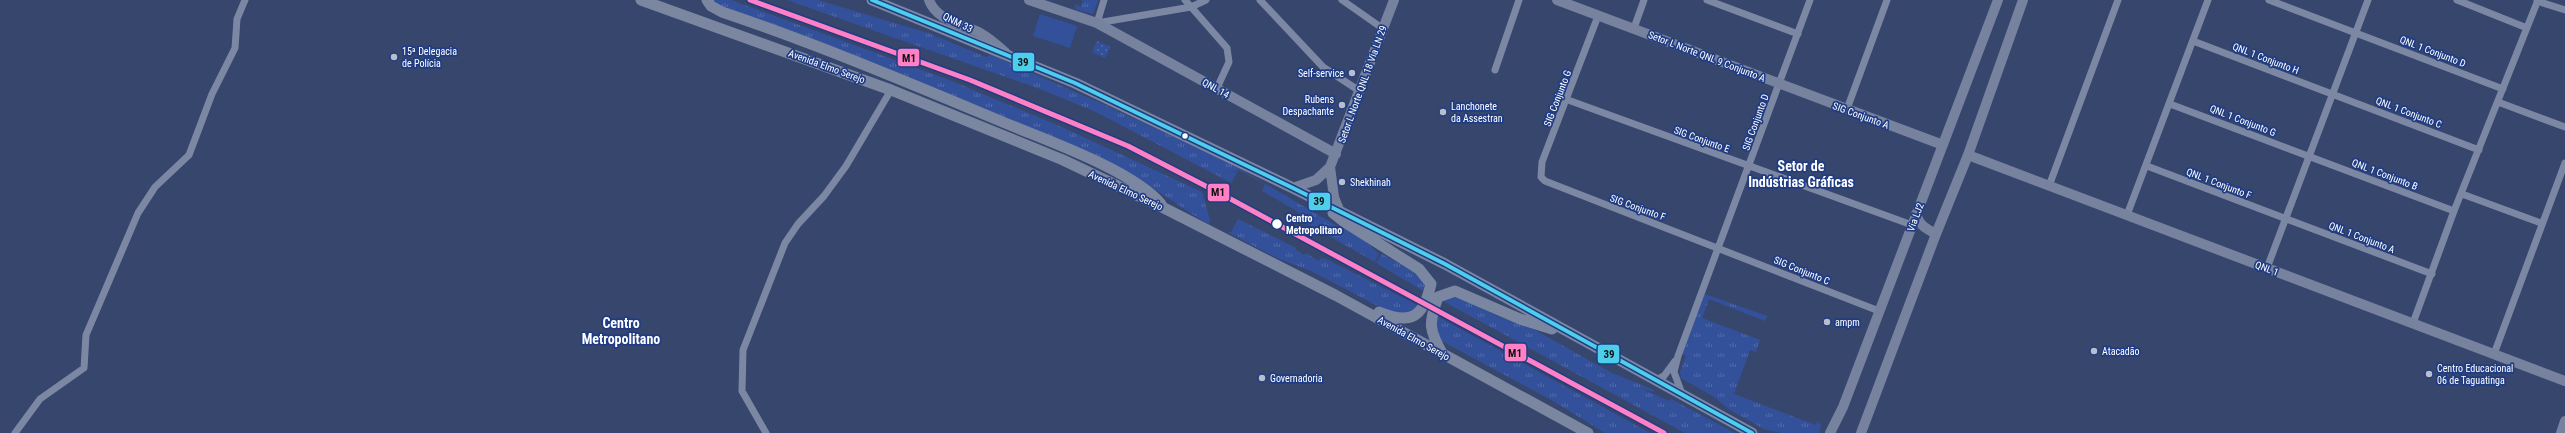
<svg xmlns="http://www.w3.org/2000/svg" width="2565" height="433" font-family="'Roboto Condensed',sans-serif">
  <defs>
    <pattern id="grass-tufts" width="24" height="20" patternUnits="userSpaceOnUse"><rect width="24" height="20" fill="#33519b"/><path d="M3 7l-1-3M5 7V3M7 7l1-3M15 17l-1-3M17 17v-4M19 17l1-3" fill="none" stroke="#526baa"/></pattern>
    <pattern id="park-dots" width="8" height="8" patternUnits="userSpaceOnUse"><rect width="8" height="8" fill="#33519b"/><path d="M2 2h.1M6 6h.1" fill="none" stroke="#526baa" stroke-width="1.8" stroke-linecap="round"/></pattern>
  </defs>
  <rect width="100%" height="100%" fill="#36466d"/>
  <!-- grass -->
  <path fill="url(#grass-tufts)" d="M713,0H731L952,81L1064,128L1202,192L1210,220L1209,224C1186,212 1167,195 1145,184C1007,116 863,56 718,5Z
    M787,0H818L931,34L986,57L991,55L1096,101L1230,163L1344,230L1345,228L1364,240L1379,254L1375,262L1297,218L1300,214L1295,210L1262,191L1265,184L1239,170L1216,175L1096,112L1040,89Z
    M1083,0H1098L1093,14L1075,9V4L1081,7Z
    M1238,171L1231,183L1216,175Z
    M1238,219L1296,248V250L1304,255L1306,253L1319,261L1321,258L1326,259L1417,305L1410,314L1395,315L1311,271L1277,258L1227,232H1231Z
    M1382,254L1421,275L1426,280L1425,292L1376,263Z
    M1705,294L1767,316L1765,321L1709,299L1702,318L1760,340L1756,352L1750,350L1734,394L1816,425L1817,421L1821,425L1819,433H1781L1764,429L1730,410L1714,397L1681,378L1680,372L1686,356L1682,354Z
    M1458,296L1497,316L1533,329L1612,373L1654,390L1653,392L1640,388L1669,401L1671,399L1735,433H1685L1441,300Z
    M1433,314L1650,433H1605L1553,401L1442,341L1431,324Z"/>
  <!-- park -->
  <path fill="url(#park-dots)" d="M1097,41L1111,47L1105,58L1092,52Z"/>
  <!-- garden -->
  <path fill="#33519b" d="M1040,14L1077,26L1070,48L1033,36Z"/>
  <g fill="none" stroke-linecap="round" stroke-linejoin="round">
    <!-- stream -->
    <path stroke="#344a7d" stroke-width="2.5" d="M1375,263L1380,254"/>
    <!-- street -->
    <path stroke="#7c87a3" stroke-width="7" d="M1104,0L1097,23L1191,7L1206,0
      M1185,0L1227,48L1229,62L1217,88
      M1260,0L1323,67L1358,90
      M1342,0L1382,28
      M1707,0L1798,34
      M2269,0L2503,89
      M2457,0L2527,28
      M2537,1L2565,10
      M1598,16L1542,162L1541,177L1545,181L1879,311
      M1634,28L1644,0
      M2193,41L2479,150
      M1495,70L1519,0
      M1568,100L1912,225
      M2498,102L2565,127
      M2170,104L2454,211
      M1847,109L1887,0
      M2147,166L2432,274
      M2049,186L2118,0
      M2462,194L2541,223
      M2127,215L2208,0
      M2267,268L2368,0
      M2413,323L2454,211L2538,0
      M2494,354L2565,163
      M1656,380L1664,376L1675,361
      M1682,394L1674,372L1678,356L1810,0
      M15,433L40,399L84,368L86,335L138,213L155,187L189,155L212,94L235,48L237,19L245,0
      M766,433L742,391L743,350L785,243L798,224L824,196L846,166L891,90"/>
    <!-- secondary -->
    <path stroke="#77829f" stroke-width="10" d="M929,0C937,22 965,24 982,34C991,39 999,47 1006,53
      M1029,0L1097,23L1336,154
      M1557,0L1943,145
      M1968,155L2565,381
      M1330,167L1334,197L1340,212
      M1293,188L1316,180L1330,167L1394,0
      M1916,214C1920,226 1925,228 1936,234
      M1830,433L1843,407L1998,0
      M1861,433L1936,234L1968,155L2023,0
      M2561,433L2565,421"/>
    <!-- primary -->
    <path stroke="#7b86a0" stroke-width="11" d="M641,0L891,90L1063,160L1164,208L1335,295L1588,433
      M707,0L711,6L722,12C820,45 914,85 1010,125C1051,142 1133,171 1161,204
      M872,0L1075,83L1293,188L1445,264L1752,433
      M1333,213L1343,221L1419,269L1431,284C1423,318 1411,325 1379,312
      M1443,355C1429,330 1428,324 1438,297L1455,291L1520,319L1552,329"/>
    <!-- bus-1 casing -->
    <g stroke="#1f3c84" stroke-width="7">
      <path id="bus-1" d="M872,0L1075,83L1293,188L1445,264L1752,433"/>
    </g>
    <!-- bus-1 -->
    <use href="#bus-1" stroke="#4dcfeb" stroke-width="4"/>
    <!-- metro-1 casing -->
    <g stroke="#1f3c84" stroke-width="8">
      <path id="metro-1" d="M750,0L970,80L1128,146L1225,196L1664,433"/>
    </g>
    <!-- metro-1 -->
    <use href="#metro-1" stroke="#ff80c5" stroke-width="5"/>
  </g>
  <!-- markers -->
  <g fill="#b9becc" stroke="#1f3c84" stroke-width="1.5">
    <circle cx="394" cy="57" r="4"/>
    <circle cx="1352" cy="73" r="4"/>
    <circle cx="1342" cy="105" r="4"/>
    <circle cx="1443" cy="112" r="4"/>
    <circle cx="1342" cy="182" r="4"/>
    <circle cx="1827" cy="322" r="4"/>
    <circle cx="2094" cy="351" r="4"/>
    <circle cx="2429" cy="374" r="4"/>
    <circle cx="1262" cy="378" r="4"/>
  </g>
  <g fill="#fff" stroke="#1f3c84" stroke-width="1.5">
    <circle cx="1185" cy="136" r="3.5"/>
    <circle cx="1277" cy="224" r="5.5"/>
  </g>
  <g text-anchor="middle" stroke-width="3.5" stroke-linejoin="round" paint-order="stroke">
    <!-- street labels -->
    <g font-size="10" fill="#fff" stroke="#1f3c84">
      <text transform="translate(958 22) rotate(26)" y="4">QNM 33</text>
      <text transform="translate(2433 51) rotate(21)" y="4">QNL 1 Conjunto D</text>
      <text transform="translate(1707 56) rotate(21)" y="4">Setor L Norte QNL 9 Conjunto A</text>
      <text transform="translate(2266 58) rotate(21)" y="4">QNL 1 Conjunto H</text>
      <text transform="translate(827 66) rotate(20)" y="4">Avenida Elmo Serejo</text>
      <text transform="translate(1362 84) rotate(-70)" y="4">Setor L Norte QNL 18 Via LN 29</text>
      <text transform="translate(1216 88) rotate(29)" y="4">QNL 14</text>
      <text transform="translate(1557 98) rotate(-69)" y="4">SIG Conjunto G</text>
      <text transform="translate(2409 112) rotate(21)" y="4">QNL 1 Conjunto C</text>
      <text transform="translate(1861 115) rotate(20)" y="4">SIG Conjunto A</text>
      <text transform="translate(2243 120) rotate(21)" y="4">QNL 1 Conjunto G</text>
      <text transform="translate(1755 122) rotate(-70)" y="4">SIG Conjunto D</text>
      <text transform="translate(1702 139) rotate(20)" y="4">SIG Conjunto E</text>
      <text transform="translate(2385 174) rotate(21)" y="4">QNL 1 Conjunto B</text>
      <text transform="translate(2219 183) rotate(21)" y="4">QNL 1 Conjunto F</text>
      <text transform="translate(1126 190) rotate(25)" y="4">Avenida Elmo Serejo</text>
      <text transform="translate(1638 207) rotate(20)" y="4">SIG Conjunto F</text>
      <text transform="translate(1915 217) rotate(-69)" y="4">Via LJ2</text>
      <text transform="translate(2362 237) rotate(21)" y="4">QNL 1 Conjunto A</text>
      <text transform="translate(2267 268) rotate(21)" y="4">QNL 1</text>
      <text transform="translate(1802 270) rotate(22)" y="4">SIG Conjunto C</text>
      <text transform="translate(1414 338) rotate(29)" y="4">Avenida Elmo Serejo</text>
    </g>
    <!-- poi labels -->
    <g font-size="10" fill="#fff" stroke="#1f3c84" text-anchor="start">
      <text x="402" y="55">15ª Delegacia<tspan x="402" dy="12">de Polícia</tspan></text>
      <text x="1344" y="77" text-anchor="end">Self-service</text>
      <text x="1334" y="103" text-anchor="end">Rubens<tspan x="1334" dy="12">Despachante</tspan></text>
      <text x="1451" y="110">Lanchonete<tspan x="1451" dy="12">da Assestran</tspan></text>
      <text x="1350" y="186">Shekhinah</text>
      <text x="1835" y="326">ampm</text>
      <text x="2102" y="355">Atacadão</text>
      <text x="2437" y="372">Centro Educacional<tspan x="2437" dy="12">06 de Taguatinga</tspan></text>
      <text x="1270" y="382">Governadoria</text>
    </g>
    <!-- stop labels -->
    <g font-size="10" font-weight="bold" fill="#fff" stroke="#1f3c84" text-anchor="start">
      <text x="1286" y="222">Centro<tspan x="1286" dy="12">Metropolitano</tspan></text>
    </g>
    <!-- district labels -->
    <g font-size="14" font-weight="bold" fill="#fff" stroke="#1f3c84">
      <text x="1801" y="171">Setor de<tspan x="1801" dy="16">Indústrias Gráficas</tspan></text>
      <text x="621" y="328">Centro<tspan x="621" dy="16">Metropolitano</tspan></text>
    </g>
  </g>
  <g stroke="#1f3c84" stroke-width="1.5">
    <rect x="897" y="48" width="23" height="19" rx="4" fill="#ff80c5"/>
    <rect x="1012" y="52" width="23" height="20" rx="4" fill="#4dcfeb"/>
    <rect x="1207" y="183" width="23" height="19" rx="4" fill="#ff80c5"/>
    <rect x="1308" y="192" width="23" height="19" rx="4" fill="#4dcfeb"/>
    <rect x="1504" y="343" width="23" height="19" rx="4" fill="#ff80c5"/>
    <rect x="1597" y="344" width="23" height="20" rx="4" fill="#4dcfeb"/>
  </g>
  <g font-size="11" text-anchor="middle" font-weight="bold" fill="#111">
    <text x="909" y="62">M1</text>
    <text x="1023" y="66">39</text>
    <text x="1218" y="196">M1</text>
    <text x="1319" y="205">39</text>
    <text x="1515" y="357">M1</text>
    <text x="1609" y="358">39</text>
  </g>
</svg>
